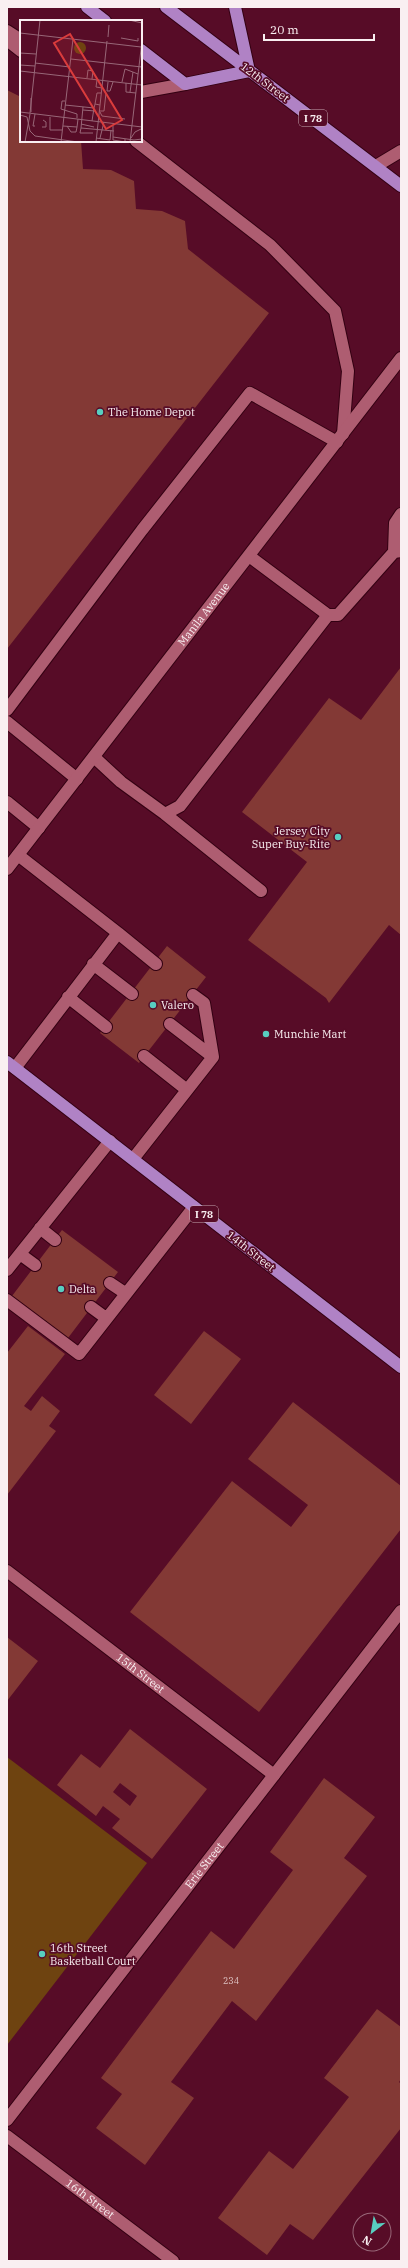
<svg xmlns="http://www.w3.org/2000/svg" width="408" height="2268" font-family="'IBM Plex Serif',serif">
  <rect width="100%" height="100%" fill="#570c27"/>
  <!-- green -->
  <path fill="#6e4310" d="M7,1757L147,1863L7,2045Z"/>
  <!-- building -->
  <path fill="#833935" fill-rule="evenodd" d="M7,90L21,97V141H81L83,169L111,170L134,181L136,209L162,211L185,221L188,249L269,313L7,649Z
    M401,667V935L389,925L329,1003L326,998L248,940L307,862L242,812L329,698L361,720Z
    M167,946L206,977L139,1063L100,1033Z
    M62,1230L118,1272L68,1338L12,1296Z
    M28,1326L65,1354L24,1406L31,1411L42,1396L60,1411L49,1426L56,1431L7,1495V1353Z
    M204,1331L241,1359L191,1424L154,1395Z
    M293,1402L401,1486V1529L259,1712L130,1612L232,1481L291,1527L308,1505L248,1459Z
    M7,1637L38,1661L7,1701Z
    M130,1729L207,1789L152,1859L112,1828L120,1819L103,1806L96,1816L57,1785L81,1754L100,1768ZM120,1783L137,1796L130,1806L113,1792Z
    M324,1778L375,1817L344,1858L367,1876L256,2021L232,2001L171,2082L194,2098L145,2165L96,2128L122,2094L101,2078L211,1931L234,1949L293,1870L270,1852Z
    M377,2009L401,2027V2079L399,2082L401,2084V2128L313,2240L290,2224L267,2255L218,2218L269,2151L293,2169L349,2097L324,2078Z"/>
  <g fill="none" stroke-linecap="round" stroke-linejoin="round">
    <!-- service casing -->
    <g stroke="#330012" stroke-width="14">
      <path id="service" d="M7,31L21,40
        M7,40L21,51
        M141,92L185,84
        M136,141L270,245L335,311L348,371L343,434
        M376,166L401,151
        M394,552L395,523L401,514
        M249,556L328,615H338L394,552L401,551
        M7,710L142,530L250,393L337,442
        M7,722L77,779
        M94,757L121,782L165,814L180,806L328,615
        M7,802L39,828
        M165,814L261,891
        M118,933L156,964
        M93,964L132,994
        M68,997L106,1027
        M170,1024L213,1057
        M144,1056L187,1090
        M15,1068L118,933L18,855
        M133,1159L213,1057L204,1003L193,995
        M40,1228L55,1240
        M20,1254L35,1265
        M7,1270L110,1141
        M110,1283L125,1293
        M7,1300L79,1354L194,1207
        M91,1307L106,1318"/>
    </g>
    <!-- minor casing -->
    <g stroke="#330012" stroke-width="14">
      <g id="minor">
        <path id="s1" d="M7,1571L274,1775"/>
        <path id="s2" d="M7,2120L401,1611"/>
        <path id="s3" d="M7,2136L173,2261"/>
      </g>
    </g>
    <!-- tertiary casing -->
    <g stroke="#330012" stroke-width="14">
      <g id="tertiary">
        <path id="s4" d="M7,869L401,358"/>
      </g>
    </g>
    <!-- trunk casing -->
    <g stroke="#330012" stroke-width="14">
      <path id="trunk" d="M87,7L105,21
        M166,7L401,186
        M235,7L249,71
        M141,50L185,84L249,71
        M7,1062L401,1367"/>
    </g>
    <!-- service -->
    <use href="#service" stroke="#ae5d71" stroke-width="12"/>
    <!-- minor -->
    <use href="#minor" stroke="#ae5d71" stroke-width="12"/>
    <!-- tertiary -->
    <use href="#tertiary" stroke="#ae5d71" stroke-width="12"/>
    <!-- trunk -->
    <use href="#trunk" stroke="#b082c5" stroke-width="12"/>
  </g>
  <!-- markers -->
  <g fill="#58cec0" stroke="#570c27" stroke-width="1.5">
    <circle cx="100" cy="412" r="4"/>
    <circle cx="338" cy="837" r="4"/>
    <circle cx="153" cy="1005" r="4"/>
    <circle cx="266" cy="1034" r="4"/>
    <circle cx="61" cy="1289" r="4"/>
    <circle cx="42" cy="1954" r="4"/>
  </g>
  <g text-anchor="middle" stroke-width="3.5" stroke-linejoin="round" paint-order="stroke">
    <!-- number labels -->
    <g font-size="9" fill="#dcc2c2">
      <text x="231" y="1984">234</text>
    </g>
    <!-- shield labels -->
    <g fill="#570c27" stroke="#c8abb4" stroke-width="1">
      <rect x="299" y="110" width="28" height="16" rx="3"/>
      <rect x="190" y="1206" width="28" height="16" rx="3"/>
    </g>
    <g font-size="10" font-weight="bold" fill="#f9eff1">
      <text x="313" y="122">I 78</text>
      <text x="204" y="1218">I 78</text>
    </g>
    <!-- street labels -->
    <g font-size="11" fill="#f9eff1" stroke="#570c27">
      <text transform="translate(265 82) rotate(37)" y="4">12th Street</text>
      <text dy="4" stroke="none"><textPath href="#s4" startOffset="322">Manila Avenue</textPath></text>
      <text transform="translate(251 1251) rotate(38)" y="4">14th Street</text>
      <text dy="4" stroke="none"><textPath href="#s1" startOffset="168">15th Street</textPath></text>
      <text dy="4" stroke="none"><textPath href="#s2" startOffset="322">Erie Street</textPath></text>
      <text dy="4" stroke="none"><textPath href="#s3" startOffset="104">16th Street</textPath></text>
    </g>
    <!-- poi labels -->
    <g font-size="11" fill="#f9eff1" stroke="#570c27" text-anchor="start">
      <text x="108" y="416">The Home Depot</text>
      <text x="330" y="835" text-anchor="end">Jersey City<tspan x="330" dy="13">Super Buy-Rite</tspan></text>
      <text x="161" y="1009">Valero</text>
      <text x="274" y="1038">Munchie Mart</text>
      <text x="69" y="1293">Delta</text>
      <text x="50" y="1952">16th Street<tspan x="50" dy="13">Basketball Court</tspan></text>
    </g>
  </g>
  <!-- overview -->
  <g transform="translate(20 20)">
    <rect width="122" height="122" fill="#570c27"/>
    <path d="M54 28a6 6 0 1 1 12 0a6 6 0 1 1-12 0Z" fill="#6e4310"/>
    <path fill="none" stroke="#986778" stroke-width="1" d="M109,0L122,3M0,13L121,27M88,17L89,5M101,18L118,21V18M0,33L16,34M51,39L122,47M15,43L50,47M0,45L15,46M0,51L122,65M67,58L68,50L73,51L72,59M77,60L76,67L82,68M88,62L87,71H90L93,62M102,62L105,49L118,54M106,63V72L116,73M110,72L113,52M45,81H42L41,89L57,94V98M75,84L77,73H81M45,85L74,88L75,84L80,85M63,87L61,108L94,111M63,90L75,91M79,91H84L86,73M0,92L122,107M11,92V78M80,92L82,96L105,99M10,93L20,0M15,94L13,106H15M0,95L7,97L10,111L15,116L58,122M30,97V110H42M72,101L74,88M61,104L74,107M43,106L57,107L58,99M47,106L51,112H56L57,107M93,106V120L105,122V119M22,107H26V102L23,100M61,108L60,113H73M93,117L114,120L122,119M76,118L90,120L91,110M80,118L84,102M111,118L115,112L121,109M5,122L10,94M41,122L53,19M76,122L87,21M110,122L122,21"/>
    <path fill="#da3c3c" fill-opacity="0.15" stroke="#da3c3c" stroke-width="2" d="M50,14L102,100L86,109L34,23Z"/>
    <rect width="122" height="122" fill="none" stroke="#f9eff1" stroke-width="2"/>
  </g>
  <!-- border -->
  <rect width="408" height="2268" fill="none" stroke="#f9eff1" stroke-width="16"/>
  <!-- north arrow -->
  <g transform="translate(372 2232) rotate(211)"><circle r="19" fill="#570c27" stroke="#986778"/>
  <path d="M0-3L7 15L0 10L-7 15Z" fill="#58cec0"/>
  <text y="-6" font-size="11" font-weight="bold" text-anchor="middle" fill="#f9eff1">N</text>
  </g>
  <!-- scale -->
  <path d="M264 34v6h110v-6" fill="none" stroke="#f9eff1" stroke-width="2"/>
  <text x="270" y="34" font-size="12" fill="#f9eff1" stroke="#570c27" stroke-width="3" paint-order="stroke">20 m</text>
</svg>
